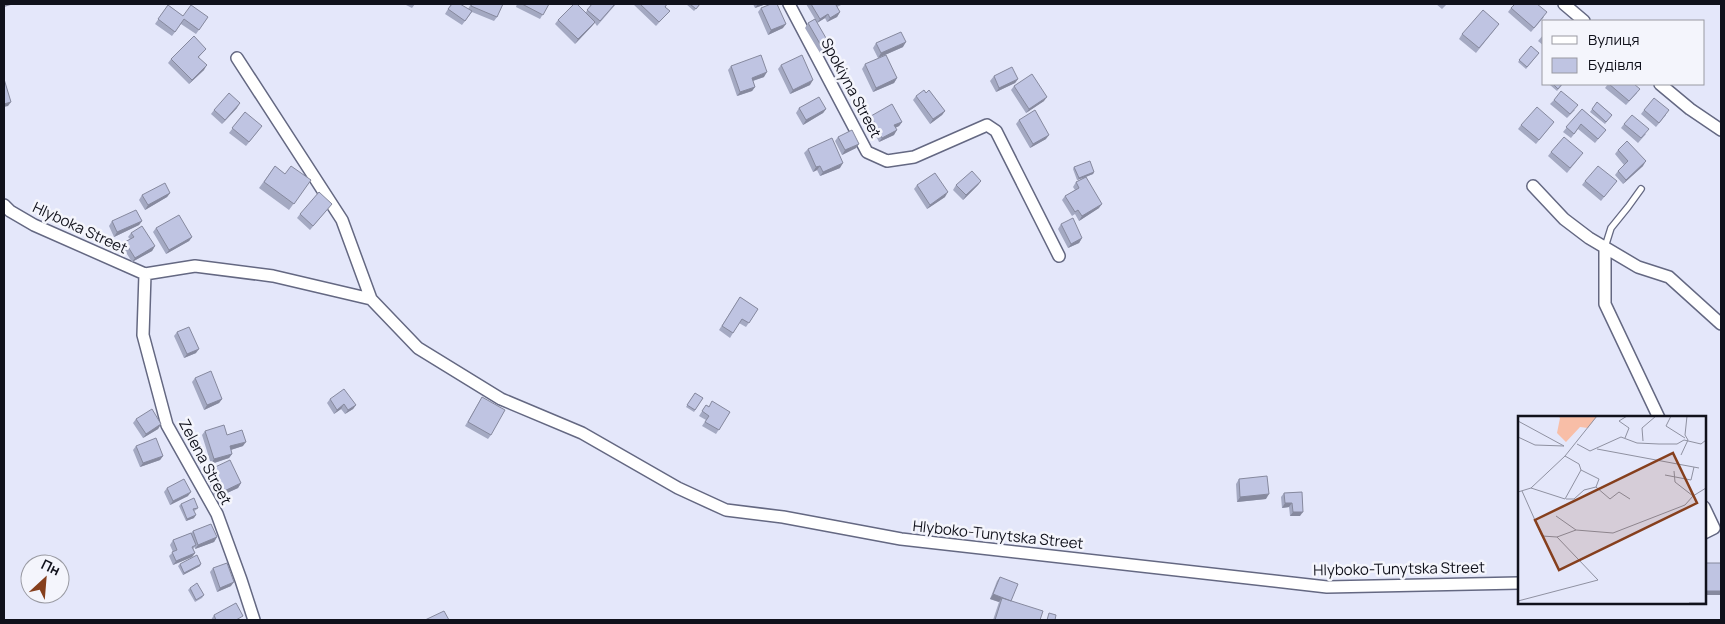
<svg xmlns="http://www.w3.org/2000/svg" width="1725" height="624" font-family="Manrope,sans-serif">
  <rect width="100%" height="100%" fill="#e4e7fa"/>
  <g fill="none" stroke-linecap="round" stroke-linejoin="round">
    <!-- lane casing -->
    <g stroke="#646882" stroke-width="8">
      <path id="lane" d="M1605,247L1611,228L1628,207L1641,189"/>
    </g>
    <!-- street casing -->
    <g stroke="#646882" stroke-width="14">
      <path id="street" d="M789,4L867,152L887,161L914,157L987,125L996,131L1059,256
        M1564,4L1584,21
        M237,58L342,220L371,299
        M1660,84L1690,109L1721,130
        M1533,186L1564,219L1589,238L1638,267L1669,277L1721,324
        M4,205L10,211L34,225L145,274
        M1605,247V304L1659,418
        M145,274L195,266L273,276L371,299L418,348L501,399L582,433L678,488L726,510L783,517L901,539L1327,587L1519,583
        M145,274L143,335L167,425L217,514L241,580L254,620
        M1704,507L1714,528L1704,533"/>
    </g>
    <!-- lane -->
    <use href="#lane" stroke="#fff" stroke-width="5.5"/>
    <!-- street -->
    <use href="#street" stroke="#fff" stroke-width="11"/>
  </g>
  <!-- wall -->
  <path fill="#a4a9c2" d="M404,4H415L412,8Z
    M451,4L468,9L471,4H503L497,17L494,21L472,12L462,25L445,14Z
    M517,4H549L540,19L516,7Z
    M592,4H616L597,26L595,23L575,44L555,24L558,20L586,12Z
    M633,4H667L665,7L670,11L666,15L656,26Z
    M686,4H700L694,11Z
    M753,4H766L755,8Z
    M806,4H843L837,7L840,12L837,17L827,22L825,18L817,23L827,49L820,53L805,28L808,23L815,19Z
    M1436,4H1447L1442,9Z
    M168,5L183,16L208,17L196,34L181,24L172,36L155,24Z
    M761,8L783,28L768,35L758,12Z
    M1511,8L1544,17L1531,32L1508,12Z
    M1496,28L1476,53L1459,39L1462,34Z
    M1544,34V46L1538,41Z
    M876,43L903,47L878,58L873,48Z
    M1531,46L1539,53L1526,69L1518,62Z
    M206,49L199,57L204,70L189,84L168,63L171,59Z
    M865,64L897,78L894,83L873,92L862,69Z
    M781,65L810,85L790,94L778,69Z
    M731,66L764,77L753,81L755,87L752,91L737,96L728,70Z
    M994,76L1018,79L1015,83L996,92L990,81Z
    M1551,84H1563L1557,91L1550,85Z
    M1608,84H1634L1637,93L1626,105L1605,88Z
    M1014,86L1044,101L1026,113L1011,90Z
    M916,96L945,111L942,115L930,124L913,100Z
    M1554,100L1575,110L1567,118L1550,104Z
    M1597,102L1612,115L1605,124L1590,112Z
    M237,108L222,124L211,114L214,110Z
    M799,108L826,109L823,113L803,125L796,113Z
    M1582,109L1606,130L1595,143L1578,129L1571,138L1563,132Z
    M1644,110L1666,115L1656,127L1641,114Z
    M245,112L259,130L246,146L229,133Z
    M871,116L902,122L899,126L895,128L894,135L879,142L868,120Z
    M1019,120L1046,139L1030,148L1016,124Z
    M1554,122L1536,144L1518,129L1521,125Z
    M1624,124L1646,134L1638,143L1621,128Z
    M838,137L856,148L842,155L835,141Z
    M808,149L840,168L820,176L817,170L813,172L804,153Z
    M1618,150L1643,166L1623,184L1615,175L1618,171L1624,165L1615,154Z
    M1551,152L1580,157L1567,173L1548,156Z
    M275,166L285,174L311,180L289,210L259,188Z
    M1074,167L1094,172L1093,174L1086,177L1099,208L1079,221L1075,214L1072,216L1062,200L1065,196L1075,190L1073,187L1076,182L1083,178L1077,180L1073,169Z
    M981,181L978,185L963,200L953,190L956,185Z
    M1585,181H1617L1601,201L1582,185Z
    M917,185L945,197L927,209L914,189Z
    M170,193L167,197L145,210L139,200L142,195Z
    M332,204L310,230L297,218L300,214Z
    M112,221H142L139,225L114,237L109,226Z
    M1061,224L1082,238L1079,243L1068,248L1058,229Z
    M156,228L192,237L189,241L166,254L153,232Z
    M131,233L155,246L152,251L132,262L122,246L125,242L130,239L128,237Z
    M740,297L758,309L746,327L739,323L730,338L719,330Z
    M177,332L196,353L184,358L174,336Z
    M195,378L222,399L219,403L204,410L192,382Z
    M695,393L703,398L694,412L686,407Z
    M482,397L491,435L488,439L465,426Z
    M330,399L356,405L353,409L345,414L341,409L334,414L327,403Z
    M706,405L709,406L730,412L716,434L702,426L706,420L699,416Z
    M136,419L161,424L158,429L143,438L133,423Z
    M205,431L227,435L243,446L231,450L232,454L229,458L211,464L202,435Z
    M136,446L163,456L160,460L140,467L133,450Z
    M209,470L241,483L238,488L216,498L206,475Z
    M1239,479L1266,499L1237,502L1236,484Z
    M167,488L188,496L170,505L164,492Z
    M1302,492L1300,516H1290L1289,507L1282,508L1281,497L1284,493Z
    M181,504L198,508L196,510L194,511V518L186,521L179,506Z
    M193,531L217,537L214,542L195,549V547L193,549L195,553L192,557L173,565L169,556L173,552L170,545L173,540L191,533Z
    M180,564L200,566L183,575L178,566Z
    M213,568L231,586L217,592L210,572Z
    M1000,577L1011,601L1040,620H993L999,602L990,599L997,581Z
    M190,588L204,595L202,598L195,602L188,590Z
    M214,615L241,620H211Z"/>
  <!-- shaded-wall -->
  <path fill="#86899e" d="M6,4H14L4,7Z
    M758,4H766L755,8Z
    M840,12L837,17L827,22L830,18Z
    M828,14L825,18L817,23L820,19Z
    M595,22L592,26L575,44L578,39Z
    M786,24L783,28L768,35L771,30Z
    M906,42L903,47L878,58L881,53Z
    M830,45L827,49L820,53L823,49Z
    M207,65L204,70L189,84L192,80Z
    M767,72L764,77L749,82L752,78Z
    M897,78L894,83L873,92L876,88Z
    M1018,79L1015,83L996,92L999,88Z
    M813,80L810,85L790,94L793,90Z
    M755,87L752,91L737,96L740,92Z
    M1047,97L1044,101L1026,113L1029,109Z
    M11,102L8,106L4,107V104Z
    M240,103L237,108L222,124L225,120Z
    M826,109L823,113L803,125L806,120Z
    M945,111L942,115L930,124L933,119Z
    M902,122L899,126L891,130L894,125Z
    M897,130L894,135L879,142L882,138Z
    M1049,135L1046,139L1030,148L1033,144Z
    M859,144L856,148L842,155L845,150Z
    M1646,161L1643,166L1623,184L1626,180Z
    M843,163L840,168L820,176L823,172Z
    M820,166L817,170L813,172L816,167Z
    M1094,172L1093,174L1077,180L1079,178Z
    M981,181L978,185L963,200L966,195Z
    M948,192L945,197L927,209L930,205Z
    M170,193L167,197L145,210L148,205Z
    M1102,204L1099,208L1079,221L1082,216Z
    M142,221L139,225L114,237L117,232Z
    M192,237L189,241L166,254L169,250Z
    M1082,238L1079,243L1068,248L1071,244Z
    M155,246L152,251L132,262L135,258Z
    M199,349L196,353L184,358L187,354Z
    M222,399L219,403L204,410L207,405Z
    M344,404L341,409L334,414L337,410Z
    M356,405L353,409L345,414L348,410Z
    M161,424L158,429L143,438L146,434Z
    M246,442L243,446L227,451L230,446Z
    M232,454L229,458L211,464L214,459Z
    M163,456L160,460L140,467L143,463Z
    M241,483L238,488L216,498L220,493Z
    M191,492L188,496L170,505L173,501Z
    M1269,494L1266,499L1237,502L1240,497Z
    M1285,503H1292L1289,507L1282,508Z
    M1293,512H1303L1300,516H1290Z
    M196,515L194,518L186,521L187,519Z
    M217,537L214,542L195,549L198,545Z
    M195,553L192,557L173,565L176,561Z
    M201,564L200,566L183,575L184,573Z
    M234,582L231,586L217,592L220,588Z
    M1704,591H1721V595H1704Z
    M993,594L1011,601L1002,598L999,602L990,599Z"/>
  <!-- building -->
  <path fill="#bfc4e2" stroke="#86899e" d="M452,4H460L472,11L465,21L448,9Z
    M472,4H503L497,17L471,6Z
    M522,4H549L543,15Z
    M574,4H577L595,22L578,39L558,20Z
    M592,4H615L600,21L587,10Z
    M640,4H667L665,7L670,11L659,22Z
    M690,4H700L696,9Z
    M771,4H777L786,24L771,30L761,8Z
    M811,4H838L836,5L840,12L830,18L828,14L820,19Z
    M1515,4H1537L1547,12L1534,28L1511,8Z
    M168,5L183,16L191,5L208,17L199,30L184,19L175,32L158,19Z
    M1483,10L1499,24L1479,48L1462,34Z
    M815,19L830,45L823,49L808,23Z
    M901,32L906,42L881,53L876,43Z
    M194,36L206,49L198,57L207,65L192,80L171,59Z
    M1531,46L1539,53L1527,67L1519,60Z
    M761,55L767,72L752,78L755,87L740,92L731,66Z
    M802,55L813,80L793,90L781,65Z
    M886,55L897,78L876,88L865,64Z
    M1012,67L1018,79L999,88L994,76Z
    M1032,74L1047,97L1029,109L1014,86Z
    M4,79L11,102L4,104Z
    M1553,84H1562L1558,89Z
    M1609,84H1634L1640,89L1629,101Z
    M924,90L926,93L929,90L945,111L933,119L916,96Z
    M1561,91L1578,105L1570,114L1554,100Z
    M229,93L240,103L225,120L214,110Z
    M819,97L826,109L806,120L799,108Z
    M1654,98L1669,110L1659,123L1644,110Z
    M1597,102L1612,115L1606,122L1592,109Z
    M892,104L902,122L894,125L897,130L882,138L871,116Z
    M1537,107L1554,122L1539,140L1521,125Z
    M1582,109L1606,130L1598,139L1581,124L1574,134L1566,127Z
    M1035,110L1049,135L1033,144L1019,120Z
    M245,112L262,126L249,142L232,128Z
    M1632,115L1649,129L1641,138L1624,124Z
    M852,130L859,144L845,150L838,137Z
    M1564,137L1583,153L1570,168L1551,152Z
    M832,138L843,163L823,172L820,166L816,167L808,149Z
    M1627,141L1646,161L1626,180L1618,171L1628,161L1618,150Z
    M1090,161L1094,172L1079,178L1074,167Z
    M275,166L285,174L291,166L311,180L294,204L264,182Z
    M1598,166L1617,181L1604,197L1585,181Z
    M972,171L981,181L966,195L956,185Z
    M935,173L948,192L930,205L917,185Z
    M1086,177L1102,204L1082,216L1078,210L1075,212L1065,196L1079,188L1076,182Z
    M165,183L170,193L148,205L142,195Z
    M319,192L332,204L313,226L300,214Z
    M136,210L142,221L117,232L112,221Z
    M179,215L192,237L169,250L156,228Z
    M1073,218L1082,238L1071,244L1061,224Z
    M142,226L155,246L135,258L125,242L134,237L131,233Z
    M740,297L758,309L749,323L742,319L733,333L722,326Z
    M189,327L199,349L187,354L177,332Z
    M211,371L222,399L207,405L195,378Z
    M344,389L356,405L348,410L344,404L337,410L330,399Z
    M695,393L703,398L695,410L687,405Z
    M482,397L505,410L491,435L468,422Z
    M712,401L730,412L719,430L705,422L709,416L702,411L706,405L709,407Z
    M152,409L161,424L146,434L136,419Z
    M224,425L227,435L242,430L246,442L230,446L232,454L214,459L205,431Z
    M156,438L163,456L143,463L136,446Z
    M230,460L241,483L220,493L209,470Z
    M1267,476L1269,494L1240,497L1239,479Z
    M184,479L191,492L173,501L167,488Z
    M1302,492L1303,512H1293L1292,503H1285L1284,493Z
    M194,498L198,508L193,509L196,515L187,519L181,504Z
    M211,524L217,537L198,545L193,531Z
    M191,533L196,545L192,547L195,553L176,561L172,552L177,550L173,540Z
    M197,555L201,564L184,573L180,564Z
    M227,563L234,582L220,588L213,568Z
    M1704,563H1721V591H1704Z
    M1000,577L1018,584L1011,601L993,594Z
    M197,583L204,595L196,600L190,588Z
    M1002,598L1043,611L1040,620H995Z
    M236,603L243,616L236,620H216L214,615Z
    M444,611L449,620H425Z
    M1049,613L1056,615L1055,620H1047Z"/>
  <g text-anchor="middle" stroke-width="5" stroke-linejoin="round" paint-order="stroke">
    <!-- street labels -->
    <g font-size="15" fill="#10111b" stroke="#f4f5fc">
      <text transform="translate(851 88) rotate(62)" y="5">Spokiyna Street</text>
      <text transform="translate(80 228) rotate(25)" y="5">Hlyboka Street</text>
      <text transform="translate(205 462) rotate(62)" y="5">Zelena Street</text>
      <text transform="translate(998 535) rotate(6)" y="5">Hlyboko-Tunytska Street</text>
      <text transform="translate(1399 569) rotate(-1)" y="5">Hlyboko-Tunytska Street</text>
    </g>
  </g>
  <!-- overview -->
  <g transform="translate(1518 416)">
    <rect width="188" height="188" fill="#e4e7fa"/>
    <path d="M40,0H79L70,12L62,11L48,26L39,17L42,2Z" fill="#f8bea7"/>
    <path fill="none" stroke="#8f91a1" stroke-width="1" d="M153,0L148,10L167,22M0,5L46,30L17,29L0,21M107,22L111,12L101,5L109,0M125,25L124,12L138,0M59,28L72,35L103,21L119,27L141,28H159L166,24L183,28L188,24M79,33L181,52M163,39L170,24L167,19L169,0M47,40L61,48L63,54M147,59L173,64L176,51M78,71L92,83L101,76L112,83M13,72L47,83L63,54M4,75L24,120L39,121L58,114L95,117L167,89L175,80L157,66L156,55M0,76L13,72L47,40L79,0M175,80L188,72M48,83H56L66,74L78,71L81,63L63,54M38,100L58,114M0,185L80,164L39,121M171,187H188"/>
    <path fill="#863f1d" fill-opacity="0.15" stroke="#863f1d" stroke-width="2.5" d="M155,37L179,87L41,154L17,104Z"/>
    <rect width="188" height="188" fill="none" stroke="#10111b" stroke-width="2.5"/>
  </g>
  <!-- border -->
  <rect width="1725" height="624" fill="none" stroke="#10111b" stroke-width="10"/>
  <!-- legend -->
  <rect x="1542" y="20" width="162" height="65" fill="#f4f5fc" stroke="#999aa2"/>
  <rect x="1552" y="36" width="25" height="8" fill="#ffffff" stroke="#999aa2"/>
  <text x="1588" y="45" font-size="15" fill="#10111b">Вулиця</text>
  <rect x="1552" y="58" width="25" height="15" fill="#bfc4e2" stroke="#999aa2"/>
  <text x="1588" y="70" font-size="15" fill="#10111b">Будівля</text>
  <!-- north arrow -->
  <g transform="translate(45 579) rotate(26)"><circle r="24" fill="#f4f5fc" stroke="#999aa2"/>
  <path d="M0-4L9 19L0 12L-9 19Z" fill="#863f1d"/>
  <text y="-8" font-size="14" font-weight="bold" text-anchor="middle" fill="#10111b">Пн</text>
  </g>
</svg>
